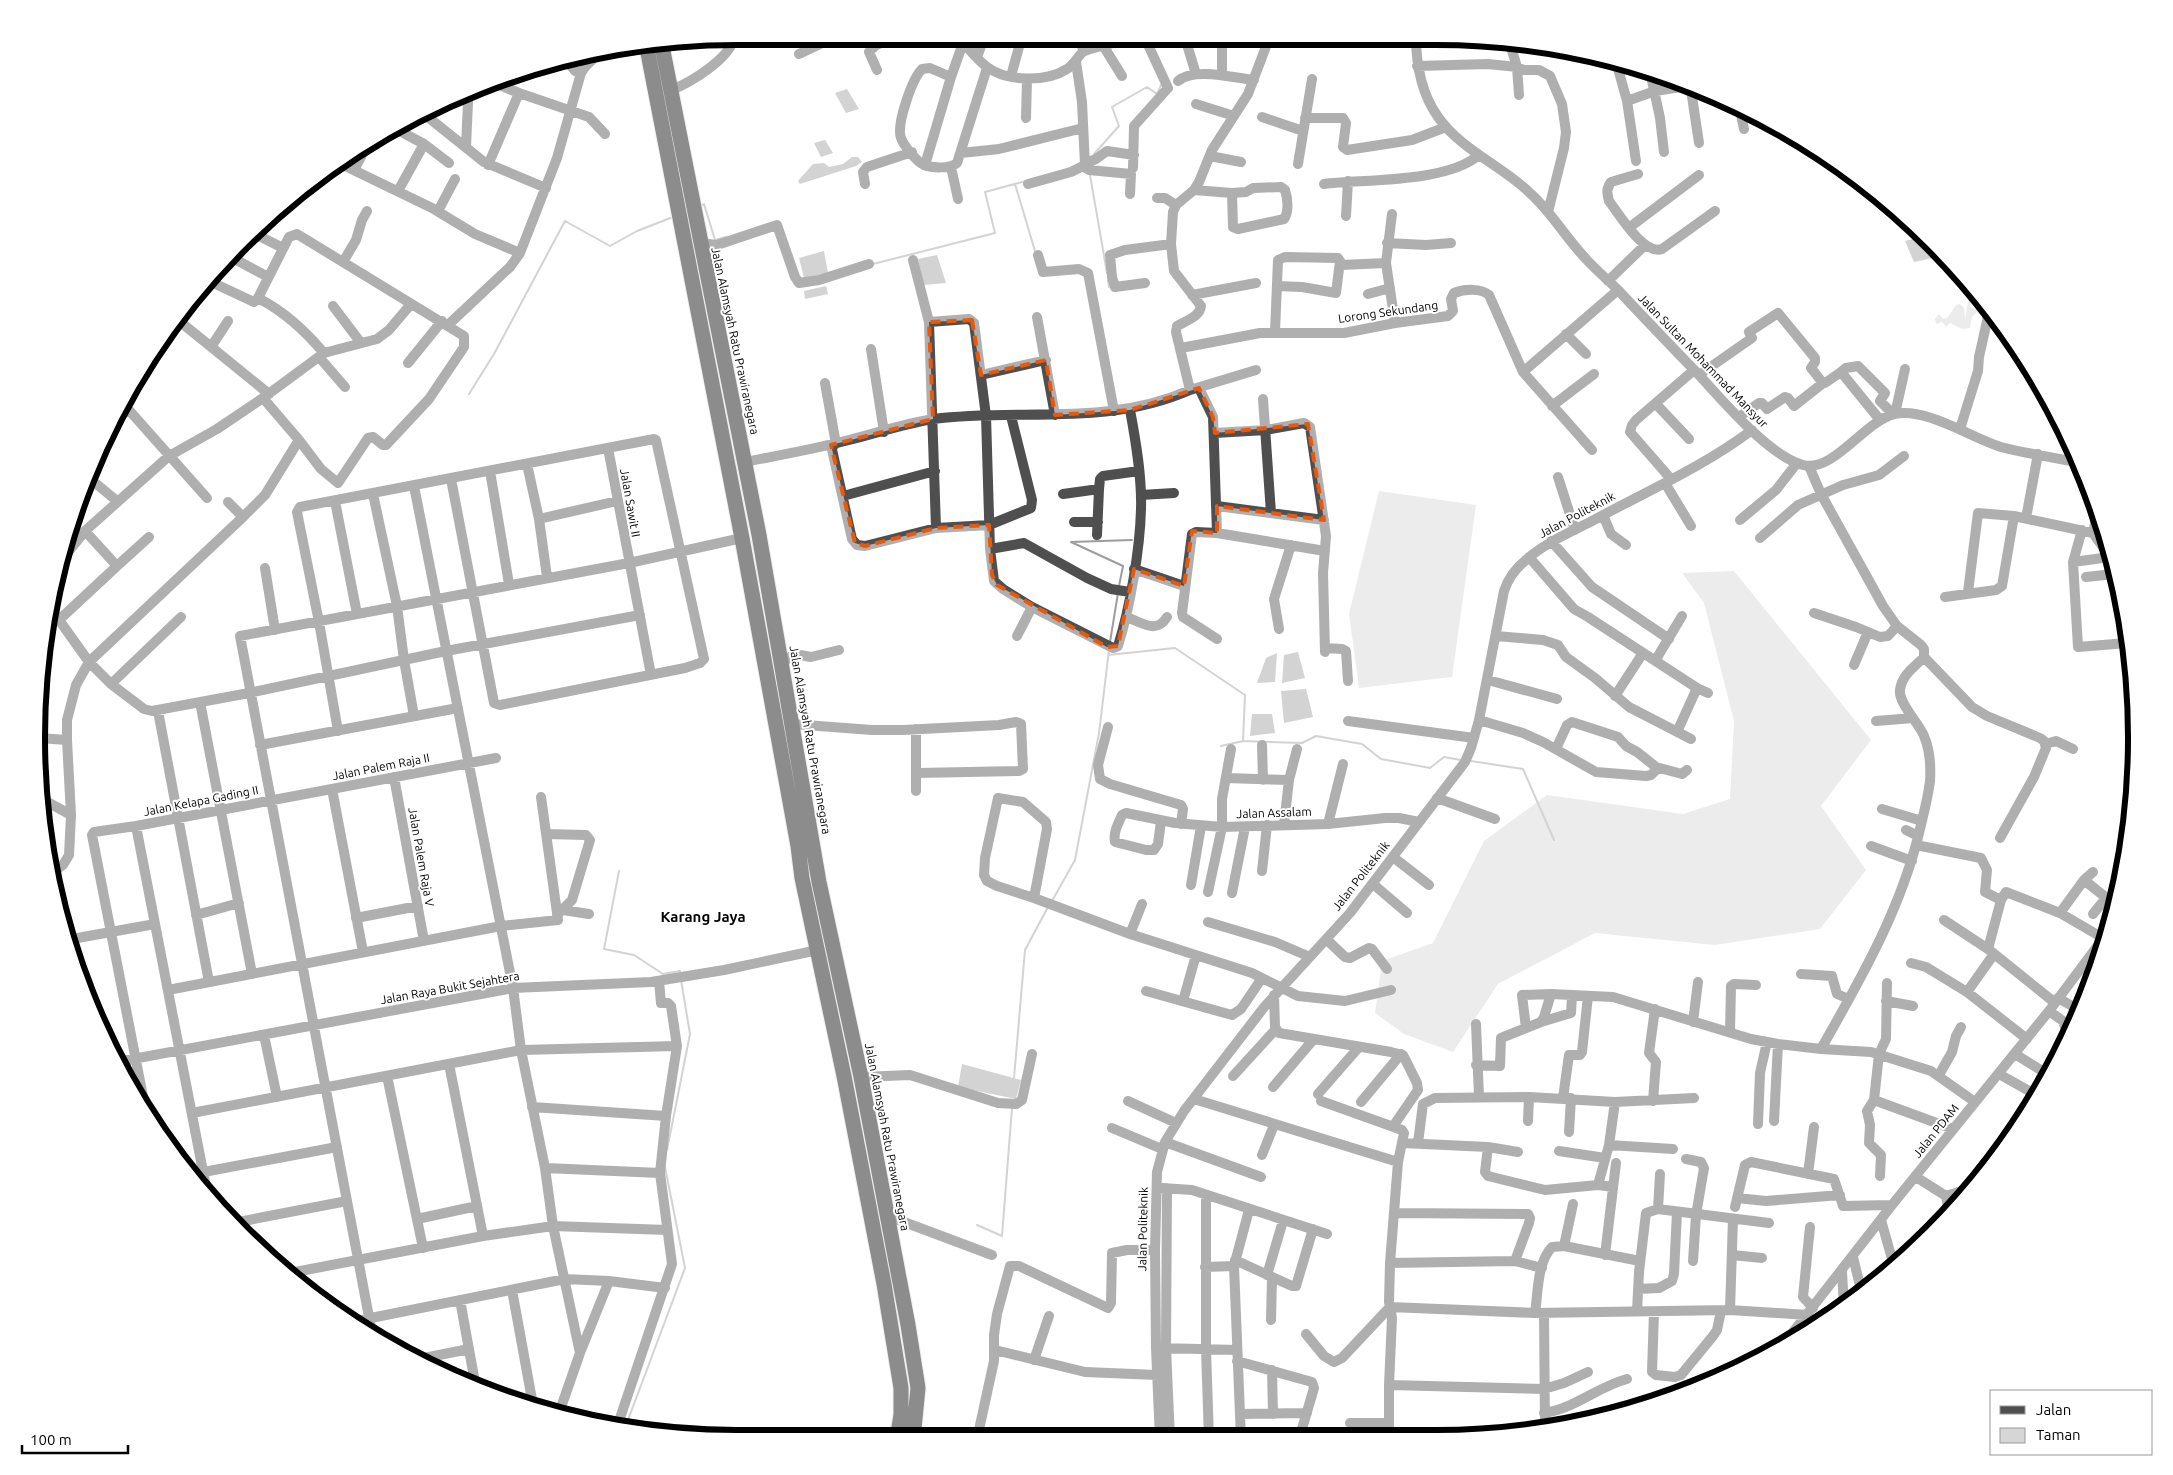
<svg xmlns="http://www.w3.org/2000/svg" width="2173" height="1475" font-family="Ubuntu,sans-serif">
	<style>
		.green { fill: #d6d6d6 }
		.water { fill: #9d9d9d }
		.lines { fill: none; stroke-linecap: round; stroke-linejoin: round }
		.stream { stroke: #9d9d9d; stroke-width: 2 }
		.highway-casing { stroke: #dbdbdb; stroke-width: 17 }
		.minor { stroke: #4f4f4f; stroke-width: 10 }
		.highway { stroke: #000; stroke-width: 15 }
		.marked { fill: none; stroke: #e8590c; stroke-width: 4; stroke-dasharray: 10 6; stroke-linejoin: round }
		.labels { text-anchor: middle; stroke-width: 4; stroke-linejoin: round; paint-order: stroke }
		.street-label { font-size: 12px; fill: #000; stroke: #fff }
		.quarter-label { font-size: 15px; font-weight: bold; fill: #000; stroke: #fff }
		.rim { fill: none; stroke: #000; stroke-width: 6 }
	</style>
	<rect width="100%" height="100%" fill="#fff"/>
	<path class="green" d="M1970 289 1977 297 1970 306 1978 311 1972 317 1970 328 1962 329 1950 323 1946 327 1942 322 1936 324 1935 319 1939 314 1943 319 1948 317 1956 305 1960 304 1964 308 1965 319Z
		M1379 491 1476 505 1452 677 1359 688 1349 614Z
		M1734 571 1871 740 1821 806 1866 870 1820 929 1715 945 1595 933 1498 984 1453 1052 1404 1034 1375 1013 1382 961 1433 943 1484 841 1547 795 1683 814 1730 799 1734 721 1704 603 1682 573Z"/>
	<path class="water" d="M847 89 859 109 846 113 835 93Z
		M825 140 833 153 821 157 814 143Z
		M852 157H858L862 162 856 166 800 184 798 181 813 164 824 163 829 167 843 164Z
		M1925 236 1943 256 1914 262 1905 241Z
		M824 251 828 273 804 278 799 258Z
		M937 255 946 283 924 285 918 259Z
		M826 286 828 294 805 299 804 291Z
		M1298 652 1305 678 1282 683 1284 655Z
		M1277 653 1275 682 1257 683 1266 658Z
		M1306 689 1313 717 1284 723 1281 691Z
		M1252 714H1272L1275 733 1250 736Z
		M962 1064 1021 1080 1016 1099 958 1087Z"/>
	<g class="lines">
		<path class="stream" d="M1094 154 1119 126 1112 107 1147 87 1157 94 1161 85
			M1090 175 1107 273
			M1015 184 1035 251
			M701 206 704 204 715 240 726 237
			M873 264 995 233 985 192 1026 181
			M1108 280 1109 287
			M469 394 494 354 565 221 610 246 637 231 673 217
			M1119 586 1123 566 1071 542 1132 540
			M1110 642 1118 593
			M1108 655 1175 648 1245 695 1243 741
			M1221 746 1243 741 1302 743 1316 736 1362 744 1381 759 1430 768 1444 757 1461 760
			M1471 761 1523 769 1554 840
			M619 871 604 949 634 955 663 974 680 971V973
			M1052 901 1075 860 1099 733 1109 650
			M1014 1078 1025 950 1048 907
			M667 1150 690 1034 681 980
			M977 1225 1002 1236 1012 1108
			M625 1428 685 1268 665 1167"/>
		<g class="highway-casing">
			<path id="highway" d="M662 46 759 535 819 882 861 1077 908 1325 918 1388 913 1439
				M647 48 742 538 798 846 802 878 844 1076 884 1284 901 1388V1415L897 1439"/>
		</g>
		<path class="minor" d="M872 36 876 45 901 36
			M958 36C966 46 976 59 987 67 1007 82 1047 82 1067 69 1074 65 1077 57 1083 52 1088 48 1132 39 1142 36
			M1081 36 1083 52
			M1352 36H1380
			M1416 36C1416 65 1421 93 1438 117 1462 151 1503 166 1531 194 1552 213 1566 238 1586 259 1596 270 1608 280 1618 290 1645 319 1672 347 1699 375 1723 401 1769 456 1803 465 1834 473 1865 420 1895 414 1925 407 1972 438 2001 447 2027 454 2054 457 2080 463
			M1185 38 1196 74
			M1510 44 1517 67 1519 95
			M876 45 869 52 877 70
			M1104 47 1122 76
			M799 54 837 36
			M579 57 571 66 575 71 581 73
			M977 57 985 36
			M1617 65 1627 101 1636 161
			M1417 66 1488 64 1517 67 1524 70H1539L1550 76 1562 104 1566 132 1564 148 1548 212
			M1222 75V36
			M1011 76 1022 36
			M1651 76 1660 118 1664 152
			M951 77 930 68 922 69C912 79 896 125 901 138 904 146 916 161 924 165 932 168 950 169 957 163L987 68
			M1178 81C1194 67 1234 78 1254 80
			M492 82 519 93 589 117 605 134
			M503 86 507 77
			M671 90C690 83 731 58 734 37
			M1691 90 1699 143
			M1627 101 1655 91 1681 87
			M1196 104 1234 116
			M1739 106 1744 129
			M424 114 484 162 546 188
			M1262 117 1303 131
			M1026 118 1027 79
			M1305 118H1343L1346 123 1343 147 1347 150 1412 140 1446 127
			M396 129 424 144 449 163
			M466 147 468 102
			M961 153 999 149 1083 128
			M1210 156 1241 162
			M339 163 432 208 475 234 520 253
			M1086 163 1096 159 1107 151 1134 155
			M1298 164 1312 79
			M488 165 519 93
			M925 165 951 77 963 43
			M951 167 958 199
			M1084 167 1089 170 1131 174 1130 194
			M1133 168 1134 126 1168 88 1144 36
			M354 170 368 144
			M1638 174 1611 182C1606 189 1607 193 1609 201 1619 214 1644 256 1662 249L1715 211
			M865 184 863 172 867 167 912 152
			M1028 184 1071 172 1085 165 1082 102 1076 62
			M1324 184C1366 179 1446 183 1479 155
			M1281 187 1285 190C1288 199 1289 212 1284 219L1238 229 1233 227 1232 193 1246 192 1253 188Z
			M1194 190 1232 193
			M398 191 424 144
			M1157 198H1165L1176 205
			M438 211 455 179
			M1392 214 1386 263 1395 323
			M1346 216 1348 181
			M1630 227 1699 175
			M257 235 283 248
			M700 243 717 245 777 225 795 277 799 283 819 280 869 264
			M1387 243 1426 245 1451 243
			M1038 255 1043 272 1079 269 1088 273 1114 411
			M231 257 268 277
			M913 260 929 322 936 528
			M343 262 356 240 362 220 367 211
			M1341 265 1386 263
			M207 280 254 302 258 298 289 237 297 234 464 336V347L429 399 386 445H383L373 437 368 438 338 483 321 469 299 440 263 398
			M1608 281 1644 246
			M1145 283 1115 287 1112 277 1110 255 1125 250 1171 244
			M1368 294 1390 288
			M1192 295 1256 283
			M258 298C285 312 304 330 324 353
			M333 306 361 343
			M1037 317 1055 415
			M178 320 269 394
			M929 322 969 319 974 323 986 416 990 549 994 581 1003 589 1032 607 1113 648 1118 646C1130 608 1140 549 1141 509 1142 477 1136 442 1130 410
			M448 325 510 267 520 253 557 158 581 73 585 67 597 55
			M1275 332 1278 260 1285 257 1338 258 1340 261 1336 293 1302 287 1277 286
			M1566 334 1586 354
			M211 347 228 321
			M1181 348 1260 333H1344L1395 323 1448 316 1453 311 1451 299 1454 293C1464 289 1481 288 1489 295L1523 372 1592 450
			M871 349 884 432
			M319 357 345 387
			M408 363 442 321
			M1256 370 1190 390 1176 332 1177 326C1185 321 1200 317 1201 306L1174 271 1171 244 1173 212 1176 205 1194 190 1199 182 1212 150 1248 94 1270 36
			M1523 372 1618 290
			M1841 372 1846 368 1858 366 1885 393 1880 401 1893 414
			M981 375 1046 360
			M1699 375 1752 338 1749 332 1778 313 1815 358V362L1811 368 1822 382 1825 383 1841 372 1880 420
			M825 383 836 444
			M1199 388 1213 417 1217 533 1325 551
			M1263 399 1271 513
			M123 401 128 409 207 498
			M1656 404 1689 439
			M1552 406 1594 374
			M1895 414 1905 369
			M1739 417 1759 403H1762L1767 409 1785 397 1788 398 1794 406 1823 383
			M112 424 128 409
			M1960 429 1978 371 1979 357 1989 312
			M1215 433 1266 430 1304 423 1310 427 1326 536 1323 573 1325 652
			M831 445 852 539 857 545 865 546 936 528 989 525 1031 508 1032 500 1011 416
			M608 448 651 675
			M745 462C780 455 815 449 849 440 877 433 906 423 934 419 1021 408 1106 427 1190 390
			M527 464 539 519 547 577
			M1809 466 1821 494 1883 606 1897 626 1921 645 1924 649V657L1972 707 1987 716 2040 738 2044 741 2046 748 2034 777 2000 838
			M490 471 509 584
			M88 477 117 501
			M1558 477 1575 530
			M1671 479 1630 432 1632 425 1636 420 1694 370
			M1665 483 1691 526
			M414 486 513 988 521 1050 545 1168 553 1226 580 1353
			M373 494 397 606 404 660 414 716
			M1063 494 1099 489 1100 479 1103 476 1139 471
			M1141 495 1174 493
			M843 496 935 471
			M335 501 357 614
			M1217 506 1324 520
			M1603 515 1611 534 1626 545
			M243 517 265 495 299 440
			M2026 518 2038 454
			M539 519 617 501
			M1740 520 1776 490 1797 463
			M1074 522H1098
			M2082 530 2073 562 2078 647 2127 643
			M1097 535 1099 489
			M1760 538 1798 505 1843 485 1879 475 1904 456
			M1551 541 1592 587 1669 639
			M990 549 1024 543 1087 578 1111 589 1130 592
			M68 552 85 531 169 456 217 429 263 398 324 353 377 339 389 330 411 304
			M1529 557 1574 609 1588 617 1697 688 1708 693
			M2073 562 2110 557 2093 533 2097 514
			M117 566 149 537
			M265 568 275 630
			M1134 569 1184 586
			M2086 577 2114 574 2110 558
			M1968 592 1978 513 2014 516
			M1945 597 1996 590 2002 586 2014 516 2093 533
			M52 610 89 662 111 684 144 709 152 711 249 693 446 651 640 615
			M1814 613 1856 627 1880 637 1888 636 1897 626
			M1126 617C1142 622 1156 635 1167 617
			M59 620 117 566 85 531
			M1279 629 1274 599 1291 545
			M1017 636 1032 607
			M1496 636 1543 640 1558 645 1566 657 1595 678 1629 707 1691 739
			M1217 639 1183 617 1182 613 1192 534 1196 532 1217 533
			M1325 648 1342 649 1346 651 1348 681
			M1655 661 1682 616
			M781 663 795 654 811 657 839 650
			M1854 665 1868 632
			M1488 680 1557 699
			M111 684 181 617
			M1615 696 1643 653
			M200 702 252 974
			M158 711 209 982
			M1479 720 1523 733 1543 742 1596 772 1646 776 1651 775 1658 768
			M1348 721 1474 738
			M1876 721 1913 718
			M792 724 872 730H903L999 725 1016 722 1021 724 1023 769 1019 771 917 773
			M1108 727 1098 765 1100 779 1110 784 1181 805 1183 809 1181 824
			M916 729V791
			M338 731 319 622 297 512 300 507 654 439 656 440 704 659 700 663 685 668 500 705 494 703 451 479
			M1677 732 1697 688
			M39 738 67 740
			M2046 744 2056 741 2073 749
			M260 745 458 708
			M1262 745 1263 780
			M1556 749 1567 725 1572 722 1618 737 1626 746 1637 752 1656 767 1682 774 1687 770
			M394 777 424 941
			M1226 778 1289 780
			M332 789 363 952
			M40 798 71 815
			M1437 798 1495 819
			M1882 809 1922 821
			M1161 821 1158 844 1154 850H1146L1115 842C1113 833 1118 824 1122 815L1126 813 1175 823 1222 827 1328 824 1385 818H1399L1419 822
			M1284 824 1289 780 1297 749
			M1328 824 1343 764
			M136 826 207 1192
			M1906 830 1918 836
			M546 834 586 835 590 840 572 900 557 915
			M1916 845 1981 858 1987 870 1985 892 2001 900
			M1871 846 1912 861
			M1393 857 1429 885
			M1262 871 1267 825
			M50 874 63 865 69 855 71 815 67 740V720L76 685 89 662 243 517 228 502
			M2084 880 2114 904
			M1373 884 1407 913
			M1191 885 1201 826
			M1208 892 1222 827V799L1231 749
			M1232 893 1245 827
			M1034 898 1047 829 1046 822 1023 802 998 798 985 858 984 875 987 881 997 886 1034 898 1130 934 1252 973 1298 996 1345 1001 1391 990
			M563 910 589 914
			M2060 913 2084 880 2093 872
			M2093 914 2106 898
			M196 915 239 903
			M356 918 418 906
			M1944 920 1988 949 2054 1002
			M1208 922 1275 942 1310 957
			M1130 934 1142 904
			M72 939 155 924
			M1327 940 1345 957 1350 958 1369 948 1372 949 1387 969
			M1988 949 2001 900 2006 892 2060 913 2103 938
			M1911 963 1926 967 1967 992 2027 1039
			M1801 974 1832 976 1837 994 1849 999
			M168 990 501 926 558 920 541 797
			M1146 991 1232 1015 1241 1009 1262 978
			M1967 992 1994 954
			M1274 995 1275 1027 1279 1033 1391 1052 1403 1055 1417 1083 1418 1090 1396 1122
			M2058 998 2081 1011
			M1183 1001 1196 955
			M1886 1001 1913 1006
			M2049 1011 2063 1021 2068 1035
			M1541 1022 1571 1013 1572 996
			M1693 1022 1698 982
			M1476 1024 1479 1097
			M1526 1028 1522 995 1551 994
			M1730 1032 1731 986 1734 984 1756 985
			M264 1035 277 1097
			M1821 1049C1861 978 1901 910 1920 829 1924 813 1928 797 1930 781 1931 765 1930 750 1924 736 1919 723 1898 703 1900 690 1902 674 1915 667 1924 657
			M2015 1054 2047 1074
			M117 1062 513 988 651 982 724 970 818 950
			M449 1064 483 1236
			M1476 1065 1500 1066 1501 1038 1541 1022 1544 1017 1551 994 1613 997 1751 1039 1778 1044 1821 1049 1871 1052 1931 1071 1975 1102
			M1999 1074 2036 1095
			M1939 1075 1952 1052 1956 1036 1961 1027
			M387 1076 423 1248
			M1233 1076 1275 1030
			M861 1077 910 1075 998 1103 1016 1104 1022 1100 1032 1054
			M1273 1087 1313 1040
			M1318 1094 1359 1047
			M1563 1098 1569 1055H1580L1582 1052 1588 996
			M1194 1099 1398 1162
			M1874 1100 1953 1129
			M1128 1101 1176 1123
			M1321 1101 1402 1130 1404 1133 1398 1162 1390 1263 1389 1302 1392 1318 1389 1385 1544 1389 1564 1383 1588 1372
			M1653 1101 1656 1062 1649 1053 1655 1009
			M1361 1102 1401 1054
			M532 1107 666 1116
			M146 1112 92 835 94 832 136 826 496 758
			M192 1113 521 1050 677 1046
			M1528 1121 1529 1097
			M1774 1121 1778 1044
			M1758 1124 1760 1073 1767 1042
			M1112 1128 1162 1149
			M1569 1132 1571 1098
			M1165 1142 1261 1177
			M1402 1143 1488 1147 1518 1152
			M1418 1143 1423 1104 1435 1098 1529 1097 1615 1102 1694 1098
			M1609 1145 1673 1149
			M1488 1147 1485 1172 1488 1176 1545 1190 1598 1185 1613 1187
			M1559 1151 1605 1158
			M1262 1155 1274 1125
			M1686 1159 1701 1162 1704 1168 1696 1215 1693 1261
			M545 1168 660 1173
			M193 1174 337 1147
			M1808 1174 1814 1127
			M1880 1176 1881 1155 1869 1143 1870 1125 1867 1111 1874 1100 1879 1054 1886 1039 1887 983
			M1916 1177 1946 1196 1968 1189
			M1598 1185 1609 1145 1615 1102
			M1162 1188 1192 1190 1327 1234
			M1167 1188 1166 1348 1170 1439
			M1206 1196V1350L1209 1439
			M1946 1196 1949 1212
			M1737 1198 1766 1201 1840 1195
			M1735 1207 1745 1165 1751 1162 1834 1179 1843 1206 1892 1205
			M1658 1209 1660 1174
			M1394 1213 1528 1214 1530 1218 1529 1223 1515 1261
			M888 1216 992 1255
			M417 1219 477 1206
			M1881 1220 1894 1266
			M233 1223 347 1201
			M1810 1227 1803 1297 1813 1308
			M1911 1245 1920 1243
			M1564 1246 1573 1204
			M1605 1255 1616 1163
			M1732 1255 1762 1258
			M1853 1257 1862 1294
			M1235 1260 1292 1286H1296L1313 1229
			M1390 1263 1515 1261 1542 1268
			M1205 1267 1234 1266
			M1842 1272 1844 1306
			M290 1273 483 1236 553 1226 667 1230
			M1267 1275 1283 1221
			M1638 1289 1659 1288 1672 1281 1674 1274 1677 1212
			M512 1290 533 1405
			M460 1300 476 1388
			M1730 1310 1733 1219
			M1637 1311 1639 1272 1646 1213 1658 1209 1769 1223
			M1654 1312 1652 1372 1656 1375 1675 1377 1681 1375 1713 1336 1717 1330 1721 1311
			M1535 1313C1538 1294 1537 1262 1552 1247L1564 1246 1640 1261
			M1544 1314 1545 1428
			M1271 1320 1272 1277
			M351 1322 565 1279 609 1281 665 1288
			M372 1333 240 636 629 563 742 538
			M1306 1334 1324 1356 1334 1362 1342 1358 1390 1307 1535 1313 1730 1310 1808 1315
			M1786 1341 1892 1205 2049 1011 2105 936
			M1160 1348 1237 1350
			M995 1350 1085 1372 1157 1375
			M419 1359 469 1349
			M1034 1360 1049 1316
			M1237 1361 1312 1382 1314 1388 1299 1439
			M1272 1370 1273 1414
			M559 1413 580 1353 609 1281
			M1544 1413C1576 1408 1597 1387 1627 1379
			M1240 1414 1307 1413
			M1350 1423H1389
			M617 1427 672 1264 660 1173 666 1116 677 1046 671 1006 668 1003H661L659 981
			M977 1439 994 1361V1335L997 1314 1010 1266H1019L1108 1308 1111 1303 1112 1253 1127 1250H1155
			M1160 1439 1156 1348 1155 1250 1157 1172 1165 1142 1184 1111 1265 1006 1350 913 1465 762 1471 748 1479 720 1504 591C1508 579 1516 568 1526 560 1545 543 1569 533 1592 521 1645 492 1703 467 1752 430
			M1241 1439 1234 1266 1249 1210
			M1389 1439V1385"/>
		<use href="#highway" class="highway"/>
	</g>
	<path d="M0 0H2173V1475H0ZM972 320 981 375 1046 360 1055 415 1130 410 1199 388 1213 417 1215 433 1308 424 1324 520 1217 506V533L1192 531 1184 586 1134 569 1118 646 1107 647 997 585 992 575 989 525 936 528 865 546 855 543 831 445 933 419 929 322Z" fill="#fff" fill-opacity=".55" fill-rule="evenodd"/>
	<path class="marked" d="M972 320 981 375 1046 360 1055 415 1130 410 1199 388 1213 417 1215 433 1308 424 1324 520 1217 506V533L1192 531 1184 586 1134 569 1118 646 1107 647 997 585 992 575 989 525 936 528 865 546 855 543 831 445 933 419 929 322Z"/>
	<g class="labels">
		<g class="street-label">
			<text transform="translate(1388 312) rotate(-8)" y="4">Lorong Sekundang</text>
			<text transform="translate(735 341) rotate(78)" y="4">Jalan Alamsyah Ratu Prawiranegara</text>
			<text transform="translate(1703 361) rotate(46)" y="4">Jalan Sultan Mohammad Mansyur</text>
			<text transform="translate(630 503) rotate(80)" y="4">Jalan Sawit II</text>
			<text transform="translate(1577 515) rotate(-28)" y="4">Jalan Politeknik</text>
			<text transform="translate(810 740) rotate(80)" y="4">Jalan Alamsyah Ratu Prawiranegara</text>
			<text transform="translate(381 767) rotate(-11)" y="4">Jalan Palem Raja II</text>
			<text transform="translate(201 801) rotate(-11)" y="4">Jalan Kelapa Gading II</text>
			<text transform="translate(1274 813) rotate(-2)" y="4">Jalan Assalam</text>
			<text transform="translate(421 857) rotate(80)" y="4">Jalan Palem Raja V</text>
			<text transform="translate(1361 876) rotate(-52)" y="4">Jalan Politeknik</text>
			<text transform="translate(450 988) rotate(-10)" y="4">Jalan Raya Bukit Sejahtera</text>
			<text transform="translate(1936 1131) rotate(-51)" y="4">Jalan PDAM</text>
			<text transform="translate(887 1137) rotate(79)" y="4">Jalan Alamsyah Ratu Prawiranegara</text>
			<text transform="translate(1143 1229) rotate(-89)" y="4">Jalan Politeknik</text>
		</g>
		<g class="quarter-label">
			<text x="703" y="922">Karang Jaya</text>
		</g>
	</g>
	<path d="M0 0H2173V1475H0ZM737 45H1436A692 692 0 0 1 2128 737V738A692 692 0 0 1 1436 1430H737A692 692 0 0 1 45 738V737A692 692 0 0 1 737 45Z" fill="#fff" fill-rule="evenodd"/>
	<path class="rim" d="M737 45H1436A692 692 0 0 1 2128 737V738A692 692 0 0 1 1436 1430H737A692 692 0 0 1 45 738V737A692 692 0 0 1 737 45Z"/>
	<rect x="1990" y="1390" width="162" height="65" fill="#ffffff" stroke="#999999"/>
	<rect x="2000" y="1406" width="25" height="8" fill="#4f4f4f" stroke="#999999"/>
	<text x="2036" y="1415" font-size="15" fill="#000000">Jalan</text>
	<rect x="2000" y="1428" width="25" height="15" fill="#d6d6d6" stroke="#999999"/>
	<text x="2036" y="1440" font-size="15" fill="#000000">Taman</text>
	<path d="M22 1445v8h106v-8" fill="none" stroke="#000000" stroke-width="2.5"/>
	<text x="30" y="1445" font-size="15" fill="#000000" stroke="#ffffff" stroke-width="4" paint-order="stroke">100 m</text>
</svg>
